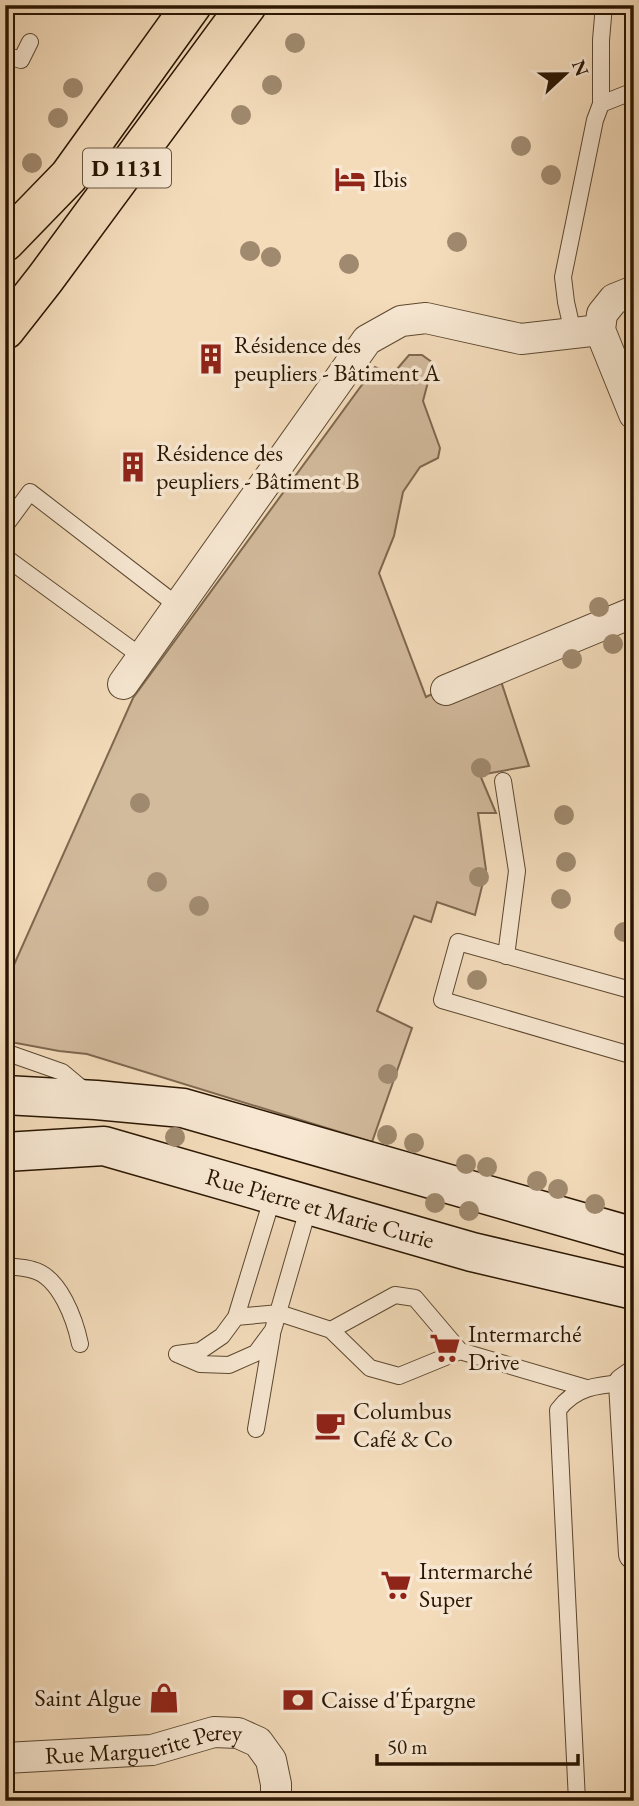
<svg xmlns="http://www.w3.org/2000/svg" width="639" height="1806" font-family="'EB Garamond',serif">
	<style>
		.green { fill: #d2ba9c; stroke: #7e684f; stroke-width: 2 }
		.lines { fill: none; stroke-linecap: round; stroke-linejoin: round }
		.service-casing { stroke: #5c4830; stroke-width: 18 }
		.minor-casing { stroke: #5c4830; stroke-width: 32 }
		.secondary-casing { stroke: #2a1602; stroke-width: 41 }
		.primary-casing { stroke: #2a1602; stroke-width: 41 }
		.service { stroke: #f8e8d3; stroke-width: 16 }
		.minor { stroke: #f8e8d3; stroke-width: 30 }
		.secondary { stroke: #f8e8d3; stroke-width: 38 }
		.primary { stroke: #f4dcbb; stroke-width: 38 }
		.tree { fill: #a08a6f }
		.labels { text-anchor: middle; stroke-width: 7; stroke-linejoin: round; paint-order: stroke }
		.shield { fill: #f8e8d3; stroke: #685541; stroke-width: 2 }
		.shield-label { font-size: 23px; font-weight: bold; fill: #2a1602 }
		.poi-label { font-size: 24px; fill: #2a1602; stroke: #f8e8d3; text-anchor: start }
		.street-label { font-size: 24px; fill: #2a1602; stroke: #f8e8d3 }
	</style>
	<rect width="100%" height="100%" fill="#f4dcbb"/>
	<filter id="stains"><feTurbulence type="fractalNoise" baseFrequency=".00286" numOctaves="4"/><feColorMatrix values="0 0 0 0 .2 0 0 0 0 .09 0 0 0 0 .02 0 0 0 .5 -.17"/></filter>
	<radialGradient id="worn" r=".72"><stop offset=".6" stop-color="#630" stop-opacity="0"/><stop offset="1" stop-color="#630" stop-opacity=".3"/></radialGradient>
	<path class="green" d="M409 355H422L433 363 423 401 440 448 438 458 420 467 403 492 394 536 379 573 426 697 495 663 529 766 480 775 496 813H478L486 870 475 915 437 902 431 922 414 916 377 1011 412 1028 372 1142 87 1054 59 1051 5 1041V976H9L133 698 375 367 392 375Z"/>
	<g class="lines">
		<g class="service-casing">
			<path id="service" d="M5 55 21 60 30 42
				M601 104 634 91
				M573 333 566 302 563 277 595 120 601 104V40L604 5
				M5 526 30 492 178 606
				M5 557 142 657
				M503 781 517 871 506 956
				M634 991 458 942 442 1000 634 1056
				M5 1052 62 1072 86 1092
				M5 1266C14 1267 25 1267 33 1270 60 1277 75 1320 80 1344
				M236 1317 279 1313 331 1330 395 1295 415 1298 460 1351 586 1388
				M331 1330 370 1368 399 1376 460 1351
				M177 1354 200 1364 229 1365 256 1353 273 1330 309 1206
				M177 1354 200 1351 222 1336 236 1317 273 1196
				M256 1429 272 1335
				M577 1801 558 1410C575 1387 597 1385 624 1383"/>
		</g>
		<g class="minor-casing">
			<g id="minor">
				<path d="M634 291 614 299 602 314 600 330 634 414"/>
				<path d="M123 684 367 340 401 321 426 318 521 339 600 330"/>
				<path d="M446 690 634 612"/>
				<path d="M634 1376 624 1383 634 1554"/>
				<path id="s1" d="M5 1758 152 1750 214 1732 238 1733 258 1742 271 1760 276 1784V1801"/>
			</g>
		</g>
		<g class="secondary-casing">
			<g id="secondary">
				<path d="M5 1095 96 1100 183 1108 634 1237"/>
				<path id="s2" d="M5 1152 104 1146 472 1252 634 1290"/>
			</g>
		</g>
		<g class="primary-casing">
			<path id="primary" d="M5 242 69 176 192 5
				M5 330 45 279 247 5"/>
		</g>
		<use href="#service" class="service"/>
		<use href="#minor" class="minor"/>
		<use href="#secondary" class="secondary"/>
		<use href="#primary" class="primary"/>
	</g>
	<g class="tree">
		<circle cx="295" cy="43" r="10"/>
		<circle cx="272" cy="85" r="10"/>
		<circle cx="73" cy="88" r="10"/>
		<circle cx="241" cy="115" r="10"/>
		<circle cx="58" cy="118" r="10"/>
		<circle cx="521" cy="146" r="10"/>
		<circle cx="32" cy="163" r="10"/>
		<circle cx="551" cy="175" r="10"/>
		<circle cx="457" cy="242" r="10"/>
		<circle cx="250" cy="251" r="10"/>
		<circle cx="271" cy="257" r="10"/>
		<circle cx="349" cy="264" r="10"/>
		<circle cx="599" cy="607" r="10"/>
		<circle cx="613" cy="644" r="10"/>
		<circle cx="572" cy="659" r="10"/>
		<circle cx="481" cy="768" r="10"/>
		<circle cx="140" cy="803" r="10"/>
		<circle cx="564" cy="815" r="10"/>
		<circle cx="566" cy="862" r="10"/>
		<circle cx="479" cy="877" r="10"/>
		<circle cx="157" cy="882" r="10"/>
		<circle cx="561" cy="899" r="10"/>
		<circle cx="199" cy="906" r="10"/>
		<circle cx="624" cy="932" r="10"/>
		<circle cx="477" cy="980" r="10"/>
		<circle cx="388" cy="1074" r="10"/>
		<circle cx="387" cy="1135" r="10"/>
		<circle cx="175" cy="1137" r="10"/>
		<circle cx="414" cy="1143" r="10"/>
		<circle cx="466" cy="1164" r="10"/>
		<circle cx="487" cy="1167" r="10"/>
		<circle cx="537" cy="1181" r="10"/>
		<circle cx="558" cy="1189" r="10"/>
		<circle cx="435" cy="1203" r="10"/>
		<circle cx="595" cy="1204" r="10"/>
		<circle cx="469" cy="1211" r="10"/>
	</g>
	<defs>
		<g id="hotel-bare" transform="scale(2.415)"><path d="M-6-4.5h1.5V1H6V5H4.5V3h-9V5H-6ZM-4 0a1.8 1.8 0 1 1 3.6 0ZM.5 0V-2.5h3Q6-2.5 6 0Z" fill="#8f2418" stroke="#f8e8d3" stroke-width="2.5" paint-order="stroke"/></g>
		<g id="building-bare" transform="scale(2.415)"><path d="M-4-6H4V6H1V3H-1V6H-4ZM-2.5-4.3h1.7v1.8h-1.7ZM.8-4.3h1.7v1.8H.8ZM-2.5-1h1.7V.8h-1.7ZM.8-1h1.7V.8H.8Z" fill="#8f2418" stroke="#f8e8d3" stroke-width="2.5" paint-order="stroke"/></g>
		<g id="supermarket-bare" transform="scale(2.415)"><path d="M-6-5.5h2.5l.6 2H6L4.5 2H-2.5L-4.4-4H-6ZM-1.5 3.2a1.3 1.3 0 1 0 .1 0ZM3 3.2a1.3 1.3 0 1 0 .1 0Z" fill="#8f2418" stroke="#f8e8d3" stroke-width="2.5" paint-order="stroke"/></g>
		<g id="cafe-bare" transform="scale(2.415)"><path d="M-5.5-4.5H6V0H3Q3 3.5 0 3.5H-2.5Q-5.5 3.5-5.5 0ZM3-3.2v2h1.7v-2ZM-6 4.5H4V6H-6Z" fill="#8f2418" stroke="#f8e8d3" stroke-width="2.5" paint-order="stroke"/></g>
		<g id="shop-bare" transform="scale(2.415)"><path d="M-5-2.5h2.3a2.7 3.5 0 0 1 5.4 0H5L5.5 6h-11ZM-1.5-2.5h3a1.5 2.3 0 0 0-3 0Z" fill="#8f2418" stroke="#f8e8d3" stroke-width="2.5" paint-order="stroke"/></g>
		<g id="bank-bare" transform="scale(2.415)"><path d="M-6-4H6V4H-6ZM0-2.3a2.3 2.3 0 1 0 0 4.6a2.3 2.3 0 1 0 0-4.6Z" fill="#8f2418" stroke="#f8e8d3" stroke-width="2.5" paint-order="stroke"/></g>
	</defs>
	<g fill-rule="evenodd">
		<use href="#hotel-bare" x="350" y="179"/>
		<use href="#building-bare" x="211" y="359"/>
		<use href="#building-bare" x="133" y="467"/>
		<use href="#supermarket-bare" x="445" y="1348"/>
		<use href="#cafe-bare" x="330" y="1425"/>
		<use href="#supermarket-bare" x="396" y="1585"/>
		<use href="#shop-bare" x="164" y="1698"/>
		<use href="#bank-bare" x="298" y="1700"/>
	</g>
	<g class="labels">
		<rect class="shield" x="83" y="148.5" width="88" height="39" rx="5"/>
		<g class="shield-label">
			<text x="127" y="176">D 1131</text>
		</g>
		<g class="poi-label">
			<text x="373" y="187">Ibis</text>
			<text x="234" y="353">Résidence des<tspan x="234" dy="28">peupliers - Bâtiment A</tspan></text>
			<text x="156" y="461">Résidence des<tspan x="156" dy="28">peupliers - Bâtiment B</tspan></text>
			<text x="468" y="1342">Intermarché<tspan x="468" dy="28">Drive</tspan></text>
			<text x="353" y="1419">Columbus<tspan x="353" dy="28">Café &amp; Co</tspan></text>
			<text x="419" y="1579">Intermarché<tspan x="419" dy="28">Super</tspan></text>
			<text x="141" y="1706" text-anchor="end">Saint Algue</text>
			<text x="321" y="1708">Caisse d'Épargne</text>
		</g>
		<g class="street-label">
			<text dy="8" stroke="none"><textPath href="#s2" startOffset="324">Rue Pierre et Marie Curie</textPath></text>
			<text dy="8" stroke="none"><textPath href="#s1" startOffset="140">Rue Marguerite Perey</textPath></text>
		</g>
	</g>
	<rect width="639" height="1806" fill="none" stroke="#f4dcbb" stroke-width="28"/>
	<rect x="7" y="7" width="625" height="1792" fill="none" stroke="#2a1602" stroke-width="3.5"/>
	<rect x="14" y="14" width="611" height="1778" fill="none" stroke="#2a1602" stroke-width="2"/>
	<g transform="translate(565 74) rotate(68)" stroke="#f8e8d3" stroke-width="5" paint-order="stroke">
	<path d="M0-5L12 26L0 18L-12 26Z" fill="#2a1602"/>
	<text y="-10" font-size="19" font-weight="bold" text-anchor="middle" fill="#2a1602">N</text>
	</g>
	<path d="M377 1754v10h201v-10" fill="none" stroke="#2a1602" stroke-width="3.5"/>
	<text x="387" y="1754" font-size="21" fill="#2a1602" stroke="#f8e8d3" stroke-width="5" paint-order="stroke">50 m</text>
	<rect width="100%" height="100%" filter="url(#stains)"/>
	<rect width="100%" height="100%" fill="url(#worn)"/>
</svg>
